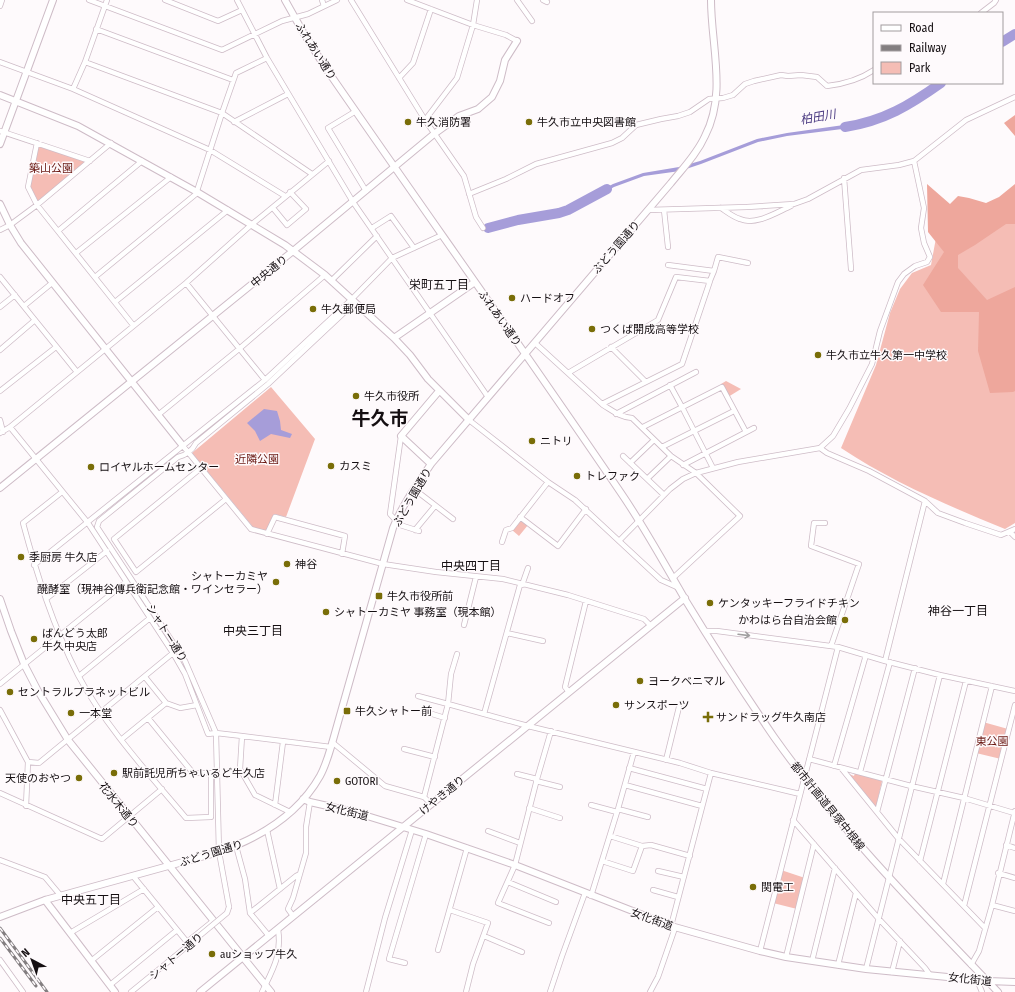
<svg xmlns="http://www.w3.org/2000/svg" width="1015" height="992" font-family="'Fira Sans Condensed','Noto Sans JP',sans-serif">
	<style>
		.green { fill: #f5bdb5 }
		.forest { fill: #eea79c }
		.water { fill: #a69dd9 }
		.lines { fill: none; stroke-linecap: round; stroke-linejoin: round }
		.river { stroke: #a69dd9; stroke-width: 10 }
		.street-casing { stroke: #cebcc7; stroke-width: 6 }
		.secondary-casing { stroke: #cebcc7; stroke-width: 8 }
		.street { stroke: #fff; stroke-width: 4.5 }
		.secondary { stroke: #fff; stroke-width: 6 }
		.rail-casing { stroke: #837e80; stroke-width: 3 }
		.rail { stroke: #fefafc; stroke-width: 1.5; stroke-dasharray: 4.5; stroke-linecap: butt }
		.street-bridge-casing { stroke: #cebcc7; stroke-width: 6; stroke-linecap: butt }
		.street-bridge { stroke: #fff; stroke-width: 4.5 }
		.oneway { stroke: #a19fa0 }
		.poi-dot { fill: #796d08; stroke: #fefafc; stroke-width: 1.5 }
		.labels { text-anchor: middle; stroke-width: 3; stroke-linejoin: round; paint-order: stroke }
		.street-label { font-size: 11px; fill: #150f12; stroke: #fefafc }
		.poi-label { font-size: 11px; fill: #150f12; stroke: #fefafc; text-anchor: start }
		.park-label { font-size: 11px; fill: #6a1812; stroke: #fefafc }
		.water-label { font-size: 12px; font-style: italic; fill: #4a3981; stroke: #fefafc }
		.neighbourhood-label { font-size: 12px; fill: #150f12; stroke: #fefafc }
		.town-label { font-size: 19px; font-weight: bold; fill: #150f12; stroke: #fefafc }
	</style>
	<rect width="100%" height="100%" fill="#fefafc"/>
	<path class="green" d="M37 143 90 161 37 205 28 187Z
		M1015 211V523L1005 529C949 506 892 482 841 448L876 365 890 313 900 289 912 273 931 265 938 227Z
		M726 381 741 389 728 397 721 384Z
		M271 387 315 439 286 517 274 514 266 531 253 527 192 453Z
		M521 520 528 525 519 536 512 530Z
		M983 722 1008 729 1001 759 976 753Z
		M855 773 882 781 876 807 849 774 854 776Z
		M781 870 805 878 797 909 773 903Z"/>
	<path class="forest" d="M1015 115V136L1004 123Z
		M927 184 950 204 958 196 969 198 986 203 999 197 1015 184V224H1006L975 245 958 255V268L987 300 1015 287V391L1013 392 990 393 978 351 979 312H941L923 285 944 252 928 232Z"/>
	<path class="water" d="M858 123V127L787 136 758 142 701 164 680 171 644 176 614 187 596 197 594 194 613 184 643 173 679 167 700 161 757 139 787 133Z
		M264 409 277 411 280 421 281 430 292 434 290 438 271 434 260 441 255 431 247 423Z"/>
	<g class="lines">
		<path class="river" d="M1002 42 1015 34
			M845 127C884 121 910 105 941 83
			M488 228 518 220 559 213 568 210 607 189"/>
		<g class="street-casing">
			<path id="street" d="M89 0 222 50 282 21 308 14 337 0
				M165 0 218 21 242 10
				M237 0 267 58 353 202 488 397
				M322 0 324 6
				M351 0 425 120 464 176 476 217 483 228
				M407 0 473 25 506 35 517 41
				M517 0 532 21
				M543 0 547 2
				M0 6 2 0
				M981 13 994 3 996 0
				M96 29 233 80
				M0 62 73 89 210 150 285 196
				M85 62 222 113 312 174
				M399 78 413 63 431 9
				M73 89 85 62 107 0
				M356 111 328 128 366 191
				M425 120 457 78 473 25 477 0
				M234 122 288 94
				M0 131 90 161
				M37 143 28 187 37 205 133 325
				M844 178 851 269
				M469 194 506 179 536 164 612 143 622 138 636 125 661 119 678 116 690 112 709 99 723 98 733 95 745 84 754 81 781 75 788 76 801 75 817 77 827 86C845 84 859 80 874 70
				M273 208 287 225 306 209 290 192
				M721 208C727 212 733 217 740 219 756 226 777 212 791 206
				M648 210 747 207 794 204 808 199 861 170 899 165 914 161 966 120 1015 97
				M664 210 668 247
				M372 228 391 216 414 248
				M0 230 10 225 37 205 111 143
				M58 231 142 161
				M76 253 171 177
				M668 265 714 271 709 283
				M714 271 718 257 748 263
				M0 277 77 372
				M95 277 196 194 222 113 236 73 267 58
				M331 281 377 236
				M186 283 265 380
				M115 302 228 210
				M24 306 52 283
				M0 307 15 295
				M535 343 603 405C613 411 620 417 632 418L671 456 696 473 740 516 673 578
				M611 347 646 382
				M0 350 35 320
				M568 373 658 320 676 277 710 281 682 364 602 404
				M670 385 682 407 713 468
				M0 391 56 347
				M616 414 696 372
				M158 415 239 349 325 275
				M0 420 3 432
				M469 420 548 482 575 500 661 580 679 588
				M10 427 88 523 173 653 185 674 208 734 216 733 242 736 240 769 255 795 290 812
				M643 427 722 387 746 432
				M0 433 10 427 186 283 251 225 329 161
				M401 436 390 514 400 525 419 531
				M183 446 251 529 383 564 436 572 503 579 568 595 644 619 651 626
				M662 447 734 411
				M820 448 833 436 849 409 872 364 880 331 898 282 904 274 915 266 927 262 930 257 924 243 921 228 924 208 914 161
				M623 456 664 495
				M630 463 654 440
				M683 465 754 428
				M201 468 114 539 136 572 226 499
				M647 479 671 456
				M414 489 453 519
				M62 492 23 523C37 575 53 626 78 675 105 726 149 774 186 818L211 817V773H193L148 718
				M520 517 558 546 586 509
				M825 523H814L811 546 859 564 831 646
				M415 530 435 506
				M1010 532 1015 537
				M267 534 275 517 345 536 342 554
				M619 541 670 489 683 479 696 473 738 462 820 448 827 453 869 471 925 501 938 513 965 523 1001 535 1015 529
				M502 542 506 530 512 528 548 482
				M34 565 265 380 351 300 392 258 442 235
				M522 585 528 568
				M46 599 107 551
				M464 625 476 577
				M705 631H717L838 647 885 661 940 675 1015 691
				M507 633 543 641
				M885 661 925 501
				M79 676 150 618
				M145 677 166 703 180 708 197 705
				M0 684 126 582
				M569 692 565 687 586 601
				M418 696 448 704 451 674 457 654
				M0 710 28 762 39 763 173 653
				M429 713 445 718
				M484 714 520 585
				M242 736 331 747
				M122 739 166 703
				M332 742 385 786 424 797 431 804
				M404 749 435 757
				M809 759 911 786 964 798 1014 813
				M666 760 679 707
				M834 766 866 655
				M629 768 707 789
				M842 769 898 838 985 928
				M860 772 890 662
				M517 774 537 779
				M536 781 560 787
				M625 785 702 806
				M0 793 102 839 162 789
				M424 797 448 704 528 726 680 763 711 773 800 794
				M275 805 283 742
				M591 805 617 812
				M26 806 28 762
				M529 808 560 818
				M618 809 648 817
				M877 812 915 668
				M793 820 878 918 925 968 930 975
				M267 830 280 889
				M488 831 520 843
				M1006 845 1015 848
				M236 846 245 879 250 913 269 936
				M642 846 651 845 690 856
				M0 860 45 877 61 896
				M602 861 633 871 642 846 610 836
				M920 861 966 681
				M658 871 684 877
				M998 873 1015 878
				M133 876 187 942 213 921
				M508 882 556 902
				M943 884 992 686
				M653 890 678 897
				M591 896 618 809 634 752
				M992 905 1015 911
				M964 906 1015 705
				M229 907 219 852 216 733 185 661 97 527 99 521 178 457C187 455 192 451 196 443L268 384 351 306
				M450 910 488 923 473 964 466 992
				M250 913 296 876 300 874
				M293 916 288 909 293 898 306 853V827L310 802
				M549 923 498 903 515 865 537 779 551 731
				M671 926 711 773
				M70 933 144 889
				M484 936 522 952
				M438 950 467 848
				M760 951 838 647
				M786 957 814 844
				M0 960 23 992
				M91 961 158 907
				M812 961 835 868
				M405 963 389 959 426 834
				M838 965 856 893
				M971 965 979 951 992 905 1015 811
				M866 969 940 675
				M892 972 900 941
				M977 980 982 992
				M110 985 177 930
				M131 992 174 957
				M262 992C273 969 282 955 278 929
				M366 992 385 918 412 830
				M550 992 562 956 585 893
				M650 992 658 977 675 928"/>
		</g>
		<g class="secondary-casing">
			<path id="secondary" d="M285 0 303 32 325 67C423 209 524 350 621 493 645 528 665 565 686 601 714 647 744 693 774 737 840 830 919 910 998 992
				M0 95 78 126 197 192 285 245 325 275 394 338 410 355 428 379 469 420
				M0 144 53 0
				M0 204 10 225 21 243 183 446
				M394 338 475 282
				M431 464 401 436 439 391
				M0 488 293 251 434 134 459 116 478 109 492 97 500 81 505 60 517 41
				M0 599 11 631 24 664 38 691 68 740 271 992
				M303 799 310 802 354 812 426 834 515 865 671 926 760 951 786 957 866 969 988 981 1015 982
				M45 900 115 992
				M0 917 45 900 219 852C259 838 298 815 320 776 325 767 328 757 331 747L393 528C402 505 417 485 431 464L671 183C683 168 697 154 705 136 727 94 711 45 711 0
				M200 992 685 598"/>
		</g>
		<use href="#street" class="street"/>
		<use href="#secondary" class="secondary"/>
		<g class="rail-casing">
			<path id="rail" d="M0 928 47 992
				M0 938 36 986"/>
		</g>
		<use href="#rail" class="rail"/>
		<g class="street-bridge-casing">
			<path id="street-bridge" d="M174 957 227 913 229 907"/>
		</g>
		<use href="#street-bridge" class="street-bridge"/>
	</g>
	<defs><path id="oneway-shaft" d="M-6 0H5M1.5-3L5.5 0L1.5 3" fill="none" stroke-width="1.6" stroke-linecap="round" stroke-linejoin="round"/></defs>
	<use class="oneway" href="#oneway-shaft" transform="translate(744 635) rotate(7)"/>
	<g class="poi-dot">
		<circle cx="408" cy="122" r="4"/>
		<circle cx="529" cy="122" r="4"/>
		<circle cx="512" cy="298" r="4"/>
		<circle cx="313" cy="309" r="4"/>
		<circle cx="592" cy="329" r="4"/>
		<circle cx="818" cy="355" r="4"/>
		<circle cx="356" cy="396" r="4"/>
		<circle cx="532" cy="441" r="4"/>
		<circle cx="331" cy="466" r="4"/>
		<circle cx="91" cy="467" r="4"/>
		<circle cx="577" cy="476" r="4"/>
		<circle cx="21" cy="557" r="4"/>
		<circle cx="287" cy="564" r="4"/>
		<circle cx="276" cy="582" r="4"/>
		<rect x="375" y="592" width="8" height="8" rx="2"/>
		<circle cx="710" cy="603" r="4"/>
		<circle cx="326" cy="612" r="4"/>
		<circle cx="845" cy="620" r="4"/>
		<circle cx="34" cy="639" r="4"/>
		<circle cx="640" cy="681" r="4"/>
		<circle cx="10" cy="692" r="4"/>
		<circle cx="616" cy="705" r="4"/>
		<rect x="343" y="707" width="8" height="8" rx="2"/>
		<circle cx="71" cy="713" r="4"/>
		<path d="M706 711h4v4h4v4h-4v4h-4v-4h-4v-4h4z"/>
		<circle cx="114" cy="773" r="4"/>
		<circle cx="79" cy="778" r="4"/>
		<circle cx="337" cy="781" r="4"/>
		<circle cx="753" cy="887" r="4"/>
		<circle cx="212" cy="954" r="4"/>
	</g>
	<g class="labels">
		<g class="street-label">
			<text transform="translate(316 51) rotate(58)" y="4">ふれあい通り</text>
			<text transform="translate(616 247) rotate(-49)" y="4">ぶどう園通り</text>
			<text transform="translate(269 271) rotate(-39)" y="4">中央通り</text>
			<text transform="translate(500 318) rotate(55)" y="4">ふれあい通り</text>
			<text transform="translate(412 497) rotate(-60)" y="4">ぶどう園通り</text>
			<text transform="translate(167 633) rotate(58)" y="4">シャトー通り</text>
			<text transform="translate(442 795) rotate(-39)" y="4">けやき通り</text>
			<text transform="translate(119 805) rotate(51)" y="4">花水木通り</text>
			<text transform="translate(828 806) rotate(51)" y="4">都市計画道貝塚中根線</text>
			<text transform="translate(347 811) rotate(14)" y="4">女化街道</text>
			<text transform="translate(211 853) rotate(-17)" y="4">ぶどう園通り</text>
			<text transform="translate(652 919) rotate(20)" y="4">女化街道</text>
			<text transform="translate(176 956) rotate(-40)" y="4">シャトー通り</text>
			<text transform="translate(970 979) rotate(6)" y="4">女化街道</text>
		</g>
		<g class="poi-label">
			<text x="416" y="126">牛久消防署</text>
			<text x="537" y="126">牛久市立中央図書館</text>
			<text x="520" y="302">ハードオフ</text>
			<text x="321" y="313">牛久郵便局</text>
			<text x="600" y="333">つくば開成高等学校</text>
			<text x="826" y="359">牛久市立牛久第一中学校</text>
			<text x="364" y="400">牛久市役所</text>
			<text x="540" y="445">ニトリ</text>
			<text x="339" y="470">カスミ</text>
			<text x="99" y="471">ロイヤルホームセンター</text>
			<text x="585" y="480">トレファク</text>
			<text x="29" y="561">季厨房 牛久店</text>
			<text x="295" y="568">神谷</text>
			<text x="268" y="580" text-anchor="end">シャトーカミヤ<tspan x="268" dy="13">醗酵室（現神谷傳兵衛記念館・ワインセラー）</tspan></text>
			<text x="387" y="600">牛久市役所前</text>
			<text x="718" y="607">ケンタッキーフライドチキン</text>
			<text x="334" y="616">シャトーカミヤ 事務室（現本館）</text>
			<text x="837" y="624" text-anchor="end">かわはら台自治会館</text>
			<text x="42" y="637">ばんどう太郎<tspan x="42" dy="13">牛久中央店</tspan></text>
			<text x="648" y="685">ヨークベニマル</text>
			<text x="18" y="696">セントラルプラネットビル</text>
			<text x="624" y="709">サンスポーツ</text>
			<text x="355" y="715">牛久シャトー前</text>
			<text x="79" y="717">一本堂</text>
			<text x="716" y="721">サンドラッグ牛久南店</text>
			<text x="122" y="777">駅前託児所ちゃいるど牛久店</text>
			<text x="71" y="782" text-anchor="end">天使のおやつ</text>
			<text x="345" y="785">GOTORI</text>
			<text x="761" y="891">関電工</text>
			<text x="220" y="958">auショップ牛久</text>
		</g>
		<g class="park-label">
			<text x="51" y="172">築山公園</text>
			<text x="257" y="463">近隣公園</text>
			<text x="992" y="745">東公園</text>
		</g>
		<g class="water-label">
			<text transform="translate(818 117) rotate(-10)" y="4">柏田川</text>
		</g>
		<g class="neighbourhood-label">
			<text x="439" y="289">栄町五丁目</text>
			<text x="471" y="570">中央四丁目</text>
			<text x="958" y="615">神谷一丁目</text>
			<text x="253" y="635">中央三丁目</text>
			<text x="91" y="904">中央五丁目</text>
		</g>
		<g class="town-label">
			<text x="380" y="425">牛久市</text>
		</g>
	</g>
	<rect x="873" y="12" width="130" height="72" fill="#fefafc" stroke="#a19c9e"/>
	<rect x="881" y="25" width="20" height="6" fill="#ffffff" stroke="#a19c9e"/>
	<text x="909" y="32" font-size="12" fill="#150f12">Road</text>
	<rect x="881" y="45" width="20" height="6" fill="#837e80" stroke="#a19c9e"/>
	<text x="909" y="52" font-size="12" fill="#150f12">Railway</text>
	<rect x="881" y="62" width="20" height="12" fill="#f5bdb5" stroke="#a19c9e"/>
	<text x="909" y="72" font-size="12" fill="#150f12">Park</text>
	<g transform="translate(32 960) rotate(319)" stroke="#fefafc" stroke-width="3" paint-order="stroke">
	<path d="M0-3L7 15L0 10L-7 15Z" fill="#150f12"/>
	<text y="-6" font-size="11" font-weight="bold" text-anchor="middle" fill="#150f12">N</text>
	</g>
</svg>
